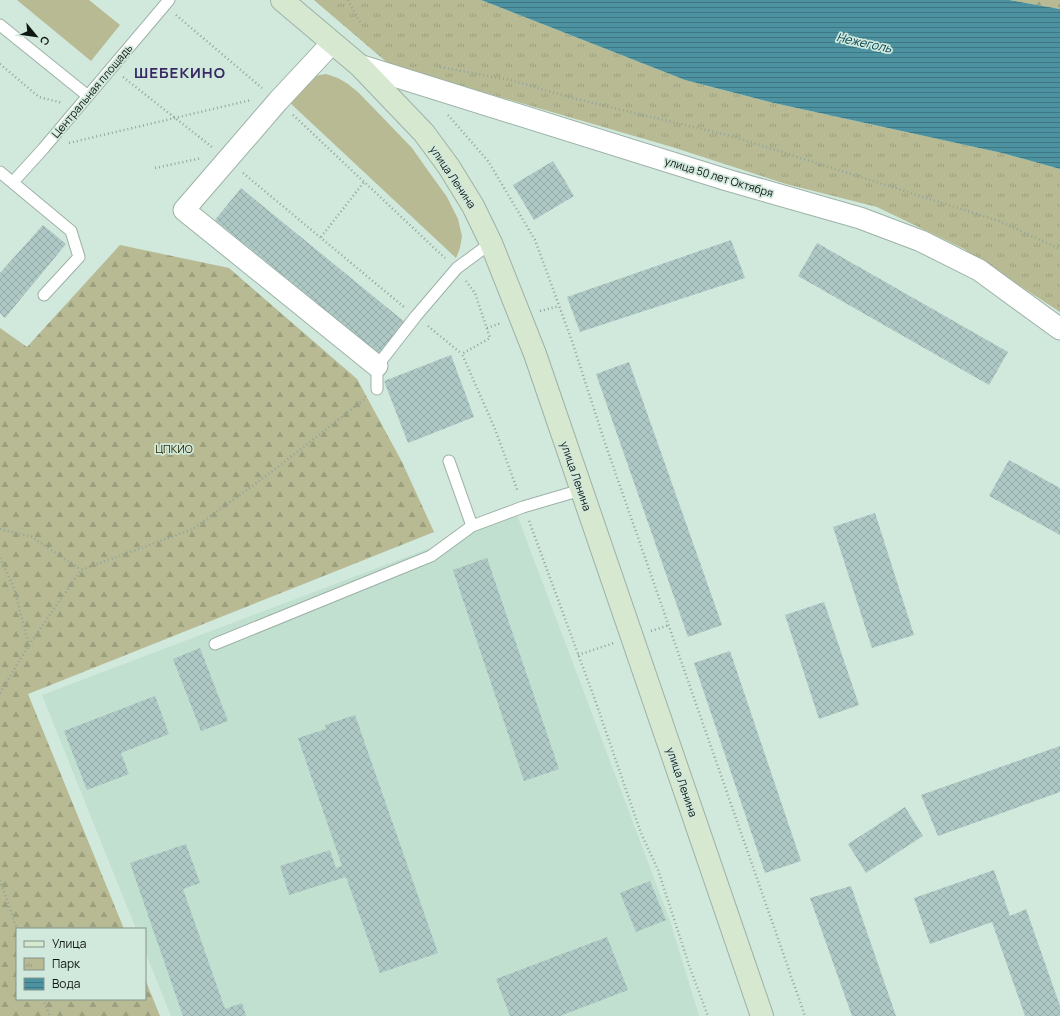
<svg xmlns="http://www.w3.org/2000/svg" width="1060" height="1016" font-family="Manrope,sans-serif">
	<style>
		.built { fill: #c1e0d0 }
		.grass { fill: #b7ba93 }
		.forest { fill: url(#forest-firs) }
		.park { fill: url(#park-tufts) }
		.water { fill: url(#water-rules) }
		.building { fill: url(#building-cross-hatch) }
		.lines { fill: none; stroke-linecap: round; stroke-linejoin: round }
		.lane-casing { stroke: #9db2a7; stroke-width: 13 }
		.street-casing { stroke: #9db2a7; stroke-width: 23 }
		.secondary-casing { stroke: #9db2a7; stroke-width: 24 }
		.path { stroke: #92a49a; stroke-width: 2.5; stroke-dasharray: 1 3; stroke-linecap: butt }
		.lane { stroke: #fff; stroke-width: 11 }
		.street { stroke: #fff; stroke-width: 21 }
		.secondary { stroke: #d7e8d0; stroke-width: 22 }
		.labels { text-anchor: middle; stroke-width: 3.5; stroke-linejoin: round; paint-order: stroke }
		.street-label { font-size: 11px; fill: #0f1713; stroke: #d1e8dc }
		.park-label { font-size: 11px; fill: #2c2d01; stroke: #d1e8dc }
		.water-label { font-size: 12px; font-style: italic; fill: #01434f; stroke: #d1e8dc }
		.district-label { font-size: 15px; font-weight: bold; letter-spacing: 1px; fill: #372863; stroke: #d1e8dc }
	</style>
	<defs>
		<pattern id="forest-firs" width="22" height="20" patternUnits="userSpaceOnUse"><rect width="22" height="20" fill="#b7ba93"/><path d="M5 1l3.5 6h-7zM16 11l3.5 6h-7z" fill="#9c9f7e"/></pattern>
		<pattern id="park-tufts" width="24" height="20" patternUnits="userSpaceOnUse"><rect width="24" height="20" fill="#b7ba93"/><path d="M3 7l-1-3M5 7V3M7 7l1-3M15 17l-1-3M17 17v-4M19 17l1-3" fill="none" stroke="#9c9f7e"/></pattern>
		<pattern id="water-rules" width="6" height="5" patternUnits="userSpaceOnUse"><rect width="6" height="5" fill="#4d92a1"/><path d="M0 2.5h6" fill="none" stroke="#3e7682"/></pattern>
		<pattern id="building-cross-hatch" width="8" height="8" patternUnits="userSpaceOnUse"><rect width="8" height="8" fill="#aec8c5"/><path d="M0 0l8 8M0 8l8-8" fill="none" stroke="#94aba8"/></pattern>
	</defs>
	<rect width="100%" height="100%" fill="#d1e8dc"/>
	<path class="built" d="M517 515 654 878 671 924 699 1016H171L145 951V929H136L42 695Z"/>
	<path class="grass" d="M17 0H89L120 25 91 61Z
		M326 74 338 78 348 84 359 93 412 148 429 172 447 197 458 219 462 236 460 248 456 258 288 101 314 76Z"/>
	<path class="forest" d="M1009 0H1060V9Z
		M120 245 229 268 357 379 402 462 434 532 28 694 124 929H17V999H145V979L160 1016H0V328L27 347Z"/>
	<path class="park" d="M314 0H481L685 80 774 103 1002 153 1060 169V312L964 249 877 207 786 184 672 147 390 65Z"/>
	<path class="water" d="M481 0H1009L1060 9V169L1002 153 774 103 685 80Z"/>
	<path class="building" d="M553 161 574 196 534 220 513 185Z
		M241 188 406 323 380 355 215 220Z
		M43 225 66 244 5 318 0 313V273Z
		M731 240 745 278 580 332 567 297Z
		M817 243 1008 352 989 385 798 276Z
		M451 355 474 417 408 443 384 381Z
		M629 362 722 625 688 637 596 374Z
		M1009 460 1060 488V535L989 496Z
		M875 513 914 635 872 648 833 527Z
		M487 558 559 769 524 781 453 570Z
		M824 602 859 705 819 719 785 615Z
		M200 648 228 721 201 731 173 659Z
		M730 651 801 861 765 873 694 663Z
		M155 696 169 734 121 753 129 774 87 790 64 731Z
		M355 715 438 953 380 973 346 877 289 895 280 866 330 850 336 868 342 866 298 738 326 729 325 725Z
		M1060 746V792L938 836 921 795Z
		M905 807 923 836 866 873 848 844Z
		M186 844 200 883 183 889 225 1009 242 1003 246 1016H183L130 863Z
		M994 870 1010 916 1026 909 1060 1006V1016H1025L992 922 930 944 914 898Z
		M650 881 666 920 636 932 620 893Z
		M851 886 896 1016H852L810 898Z
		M607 937 628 990 560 1016H510L496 979Z"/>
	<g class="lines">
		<g class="lane-casing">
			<path id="lane" d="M0 25 88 96
				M0 172 71 231 79 257 44 295
				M13 182 43 149 169 0
				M377 389V366L416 316 457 268 491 243
				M449 461 472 526
				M215 644 431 556 472 526 523 507 581 490"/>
		</g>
		<g class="street-casing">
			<path id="street" d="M332 43 278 101 184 210 377 366
				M359 65 727 180 860 218 921 241 979 270 1060 329"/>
		</g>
		<g class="secondary-casing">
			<path id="secondary" d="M282 0 359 65 424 133 449 167 473 206 491 243 535 354 762 1016"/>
		</g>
		<path class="path" d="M348 0 360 22
			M176 15 262 88
			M0 64 39 97 63 103
			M440 67 510 80 572 98 731 136 999 221 1060 249
			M123 77 212 147
			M293 115 445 258
			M448 115 488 161 535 240 572 341 605 443 805 1016
			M69 143 251 100
			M155 168 202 158
			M243 173 404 307
			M321 237 364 182
			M466 281 475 293 490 338 462 354 495 429 518 492
			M540 311 559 306
			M428 326 462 354
			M487 328 501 323
			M529 521 594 697 641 833 658 870 689 965 708 1016
			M0 529 32 537 81 570
			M0 558 14 588 29 645
			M651 631 669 625
			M578 655 614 643
			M0 693 29 645 81 570 193 529 274 470 366 398
			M0 880 17 929
			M43 999 50 1016"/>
		<use href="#lane" class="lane"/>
		<use href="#street" class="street"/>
		<use href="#secondary" class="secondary"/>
	</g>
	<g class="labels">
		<g class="street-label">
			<text transform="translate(92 91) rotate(-50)" y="4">Центральная площадь</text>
			<text transform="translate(453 177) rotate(56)" y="4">улица Ленина</text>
			<text transform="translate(719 177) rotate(17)" y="4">улица 50 лет Октября</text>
			<text transform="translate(576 476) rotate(71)" y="4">улица Ленина</text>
			<text transform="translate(682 782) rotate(71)" y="4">улица Ленина</text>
		</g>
		<g class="park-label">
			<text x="174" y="453">ЦПКИО</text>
		</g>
		<g class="water-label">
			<text transform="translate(864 43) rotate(12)" y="4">Нежеголь</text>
		</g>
		<g class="district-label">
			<text x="180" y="78">ШЕБЕКИНО</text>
		</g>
	</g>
	<rect x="16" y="928" width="130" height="72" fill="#d1e8dc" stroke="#83948c"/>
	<rect x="24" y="941" width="20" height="6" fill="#d7e8d0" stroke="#83948c"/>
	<text x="52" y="948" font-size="12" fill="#0f1713">Улица</text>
	<rect x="24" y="958" width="20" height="12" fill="url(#park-tufts)" stroke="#83948c"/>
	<text x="52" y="968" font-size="12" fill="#0f1713">Парк</text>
	<rect x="24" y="978" width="20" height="12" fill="url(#water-rules)" stroke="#83948c"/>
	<text x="52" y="988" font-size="12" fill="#0f1713">Вода</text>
	<g transform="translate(36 36) rotate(119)" stroke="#d1e8dc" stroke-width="3" paint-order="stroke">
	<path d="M0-3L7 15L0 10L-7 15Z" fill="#0f1713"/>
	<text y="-6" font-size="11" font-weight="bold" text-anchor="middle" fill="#0f1713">С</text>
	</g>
</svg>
